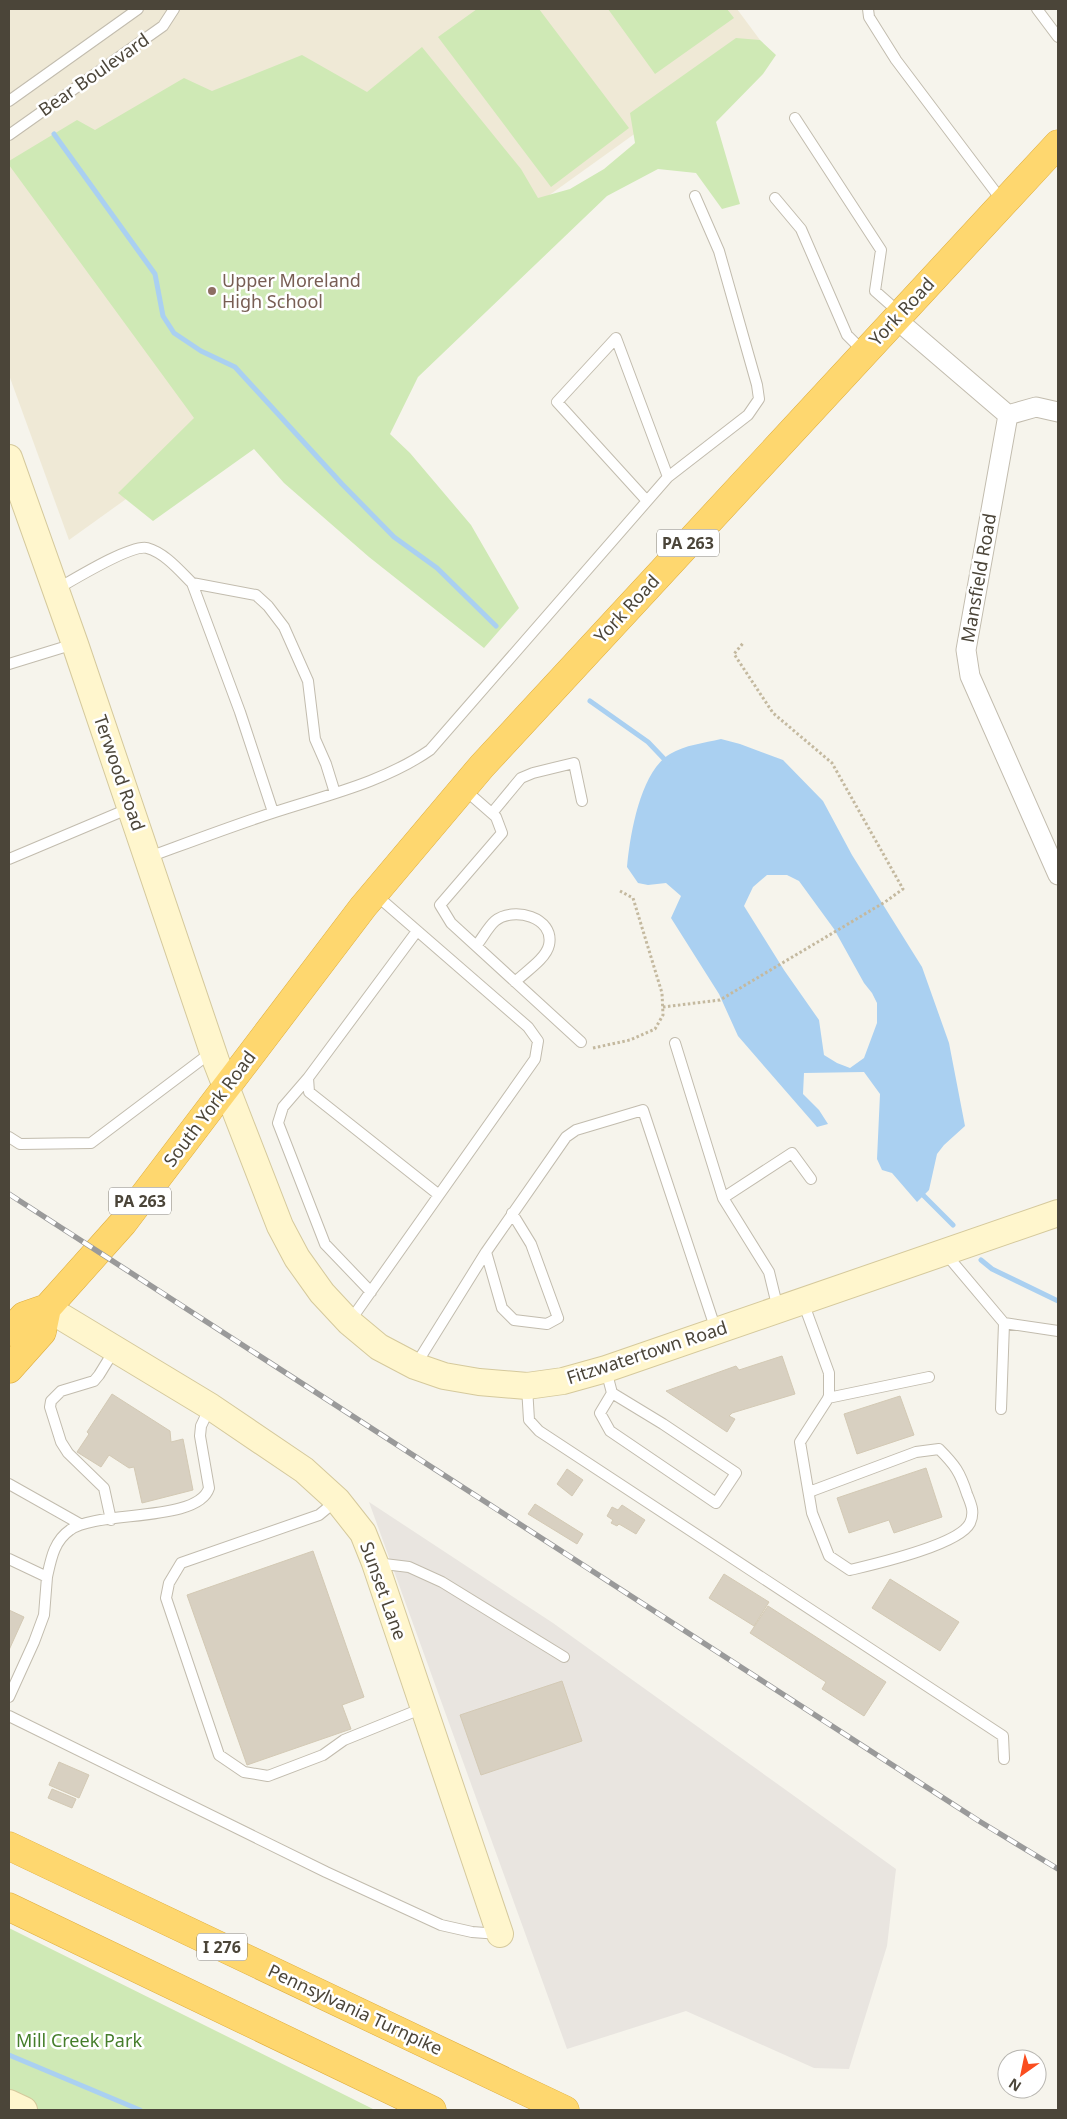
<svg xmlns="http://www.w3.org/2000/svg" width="1067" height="2119" font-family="'Noto Sans',sans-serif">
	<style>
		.industrial { fill: #e9e5e0 }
		.education { fill: #efe9d6 }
		.green { fill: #cfe9b5 }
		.water { fill: #aad0f1; fill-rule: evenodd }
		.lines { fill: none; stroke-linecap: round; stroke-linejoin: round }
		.stream { stroke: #aad0f1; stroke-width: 5 }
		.building { fill: #d8d0c1; stroke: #d3c9b4 }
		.lane-casing { stroke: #c2bcae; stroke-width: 12 }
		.street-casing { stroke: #c2bcae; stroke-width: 21 }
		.secondary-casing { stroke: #d5c99c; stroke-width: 28 }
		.highway-casing { stroke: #dead3e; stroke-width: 29 }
		.path { stroke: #c4b99f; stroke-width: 3; stroke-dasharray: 2.5 2.5; stroke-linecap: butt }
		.lane { stroke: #fff; stroke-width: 10 }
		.street { stroke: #fff; stroke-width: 19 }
		.secondary { stroke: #fff6cd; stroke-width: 26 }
		.highway { stroke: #fed76f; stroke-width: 28 }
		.rail-casing { stroke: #9a9a9a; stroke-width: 5.5 }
		.rail { stroke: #fff; stroke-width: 4; stroke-dasharray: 11; stroke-linecap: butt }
		.education-dot { fill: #8d6e63; stroke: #fff; stroke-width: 2 }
		.labels { text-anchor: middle; stroke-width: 5; stroke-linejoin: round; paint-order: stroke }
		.shield { fill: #fff; stroke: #817d74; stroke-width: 1 }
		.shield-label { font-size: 16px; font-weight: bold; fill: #4b4539 }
		.street-label { font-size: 18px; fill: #4b4539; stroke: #fff }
		.education-label { font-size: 18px; fill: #785e54; stroke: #fff; text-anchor: start }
		.park-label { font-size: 18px; fill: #457e2b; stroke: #fff }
	</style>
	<rect width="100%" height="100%" fill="#f6f4ec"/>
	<path class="industrial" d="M369 1502 553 1623 896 1869 887 1946 849 2069 814 2068 686 2011 567 2049Z"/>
	<path class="education" d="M9 9H737L760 40 633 135 69 540 9 375Z"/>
	<path class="green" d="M477 9H539L629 128 551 187 438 37Z
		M608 9H727L734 18 655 74Z
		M736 38 760 40 776 55 763 74 716 122 740 204 722 209 696 173 658 169 607 196 418 377 390 434 410 453 471 525 519 608 484 648 369 557 284 483 254 449 153 521 118 493 194 418 9 165V161L77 120 95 130 184 78 212 91 302 55 367 92 422 47 521 169 538 198 570 189 604 169 635 143 630 113Z
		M9 1928 375 2110H9Z"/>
	<path class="water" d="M721 739 740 744 783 760 823 801 852 855 922 967 949 1043 965 1126 944 1145 937 1154 929 1190 917 1202 892 1173 882 1170 877 1159 880 1094 864 1072 804 1073 803 1094 819 1110 828 1124 817 1127 738 1036 719 994 671 918 681 896 666 883 648 885 638 883 627 867C630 835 640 772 670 754 685 745 704 743 721 739ZM767 875H787L799 881 834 929 864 983 872 993 877 1003V1023L864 1058 850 1068 837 1063 824 1055 819 1020 784 970 744 906 753 887Z"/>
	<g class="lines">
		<path class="stream" d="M54 134 155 274 163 316 174 333 201 351 235 367 342 484 394 537 437 568 496 626
			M590 701 648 742 668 763
			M922 1191V1194L953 1225
			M981 1260 992 1269 1058 1301
			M9 2055 140 2110"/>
	</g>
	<path class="building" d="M782 1356 795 1394 732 1413 729 1416 735 1419 727 1432 666 1391 736 1366 739 1370Z
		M112 1394 170 1431 171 1442 183 1439 193 1490 142 1503 134 1467 129 1468 109 1455 101 1467 77 1452 89 1434 87 1432Z
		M900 1396 914 1435 857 1454 844 1414Z
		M926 1468 942 1517 894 1533 889 1520 849 1533 837 1498Z
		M567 1469 583 1480 572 1496 557 1484Z
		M535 1504 583 1534 577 1544 528 1514Z
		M622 1505 645 1520 636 1534 619 1524 617 1526 611 1523 613 1520 607 1516 612 1507 618 1510Z
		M313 1551 364 1697 342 1705 351 1729 247 1765 187 1595Z
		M724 1574 769 1602 754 1626 709 1598Z
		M890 1579 959 1622 940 1651 872 1608Z
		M768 1606 886 1682 864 1716 822 1689 826 1682 750 1633Z
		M9 1610 24 1617 9 1650Z
		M562 1681 582 1741 481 1775 460 1715Z
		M59 1762 89 1775 79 1798 49 1785Z
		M52 1789 76 1799 72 1808 48 1798Z"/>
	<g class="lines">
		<g class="lane-casing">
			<path id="lane" d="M868 9 869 17 896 60 1003 202
				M1037 9 1058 37
				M9 101 138 9
				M795 118 881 250 875 291 901 314
				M9 135 163 26 174 9
				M775 198 801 229 847 335 865 353
				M668 477 748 415 759 399 757 385 719 251 695 196
				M192 583 256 595 268 606 284 627 308 681 315 739 326 764 335 793
				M57 589C73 580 131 544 147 548 165 553 179 570 192 583L240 712 273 812
				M9 664 74 644
				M464 789 496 817 502 833 440 905 451 923 581 1042
				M492 813 521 778 533 773 574 763 582 801
				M149 857C190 842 232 826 275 812 327 795 384 782 430 750L668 477 616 338 557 402 647 501
				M9 859 130 808
				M417 931 308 1078 309 1092 439 1195
				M476 946C482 939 488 927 495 921 513 906 555 917 549 945 546 959 525 972 515 982
				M675 1043 723 1198 769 1272 778 1309
				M308 1078 283 1107 278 1123 325 1244 371 1292
				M9 1137 20 1144 91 1143 213 1051
				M723 1198 792 1153 811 1179
				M486 1252 502 1308 514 1320 547 1324 558 1318 531 1244 512 1213
				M945 1253 1004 1323 1058 1331
				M803 1302 829 1373V1397L800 1442 812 1513 829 1556 850 1570C875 1564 959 1545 970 1523 975 1512 971 1504 967 1494 960 1472 955 1465 939 1449L916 1452 809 1492
				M350 1321 535 1059 538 1041 528 1027 376 895
				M415 1366 486 1252 566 1137 576 1130 643 1110 716 1330
				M606 1370 612 1393 663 1424 736 1473 716 1503 610 1431 600 1413 612 1393
				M527 1387 529 1420 539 1431 1003 1736 1004 1759
				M828 1398 929 1377
				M1001 1409 1004 1323
				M9 1484 80 1524
				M336 1501 319 1515 181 1563 169 1583 166 1598 219 1755 244 1772 268 1776 323 1755 344 1740 423 1708
				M111 1520 104 1488 68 1453 61 1442 50 1407 51 1401 61 1391 94 1381 99 1375 115 1349
				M9 1559 47 1577 44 1615 34 1642 9 1697
				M376 1563 409 1567 442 1582 564 1657
				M47 1577C51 1559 54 1541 70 1530 96 1510 198 1523 209 1488L200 1436 201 1426 210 1407
				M9 1716 326 1872 441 1925 472 1932 499 1934"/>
		</g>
		<g class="street-casing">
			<path id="street" d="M896 319 1008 415 1036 407 1058 412
				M1008 415 966 650 970 676 1058 875"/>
		</g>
		<g class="secondary-casing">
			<path id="secondary" d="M9 458 75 644 216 1061 280 1226 297 1258 322 1293 349 1322 379 1347 415 1366 444 1376 479 1382 527 1386 563 1381 606 1369 1058 1213
				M47 1308 211 1407 304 1470 337 1500 363 1533 375 1563 500 1934
				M9 2103 24 2110"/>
		</g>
		<g class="highway-casing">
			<path id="highway" d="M9 1332 24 1316 47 1308 123 1223 363 907 482 766 1058 144
				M9 1369 42 1332 47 1308
				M9 1846 565 2110
				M9 1907 432 2110"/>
		</g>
		<path class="path" d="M663 1007 720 1000 885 902 903 889 832 763 773 713 734 654 744 642
			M593 1048 630 1040 655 1029 663 1015 662 993 633 898 620 891"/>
		<use href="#lane" class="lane"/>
		<use href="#street" class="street"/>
		<use href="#secondary" class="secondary"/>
		<use href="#highway" class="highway"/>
		<g class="rail-casing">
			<path id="rail" d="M9 1194 979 1821 1058 1869"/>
		</g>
		<use href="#rail" class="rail"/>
	</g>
	<circle class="education-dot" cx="212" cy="291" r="5"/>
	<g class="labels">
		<g class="shield">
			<rect x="657" y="529.5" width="62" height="27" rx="4"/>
			<rect x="109" y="1187.5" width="62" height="27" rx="4"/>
			<rect x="197" y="1933.5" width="50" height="27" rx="4"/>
		</g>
		<g class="shield-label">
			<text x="688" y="549">PA 263</text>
			<text x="140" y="1207">PA 263</text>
			<text x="222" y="1953">I 276</text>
		</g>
		<g class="street-label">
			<text transform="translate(94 75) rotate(-35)" y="6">Bear Boulevard</text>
			<text transform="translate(902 312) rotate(-47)" y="6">York Road</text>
			<text transform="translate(979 578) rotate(-80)" y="6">Mansfield Road</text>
			<text transform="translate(627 609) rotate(-47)" y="6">York Road</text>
			<text transform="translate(119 773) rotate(71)" y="6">Terwood Road</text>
			<text transform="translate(210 1109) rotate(-53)" y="6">South York Road</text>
			<text transform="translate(647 1353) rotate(-18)" y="6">Fitzwatertown Road</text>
			<text transform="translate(383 1591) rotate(70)" y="6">Sunset Lane</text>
			<text transform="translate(355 2010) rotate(25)" y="6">Pennsylvania Turnpike</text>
		</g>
		<g class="education-label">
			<text x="222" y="287">Upper Moreland<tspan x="222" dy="21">High School</tspan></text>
		</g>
		<g class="park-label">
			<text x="79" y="2047">Mill Creek Park</text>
		</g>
	</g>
	<rect width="1067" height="2119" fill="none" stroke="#4b4539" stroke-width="20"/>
	<g transform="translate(1022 2074) rotate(213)"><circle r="24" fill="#ffffff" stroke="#b7b5b0"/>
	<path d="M0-4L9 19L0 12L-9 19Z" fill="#fa4d1f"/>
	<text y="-8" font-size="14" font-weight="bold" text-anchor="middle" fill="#4b4539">N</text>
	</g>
</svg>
